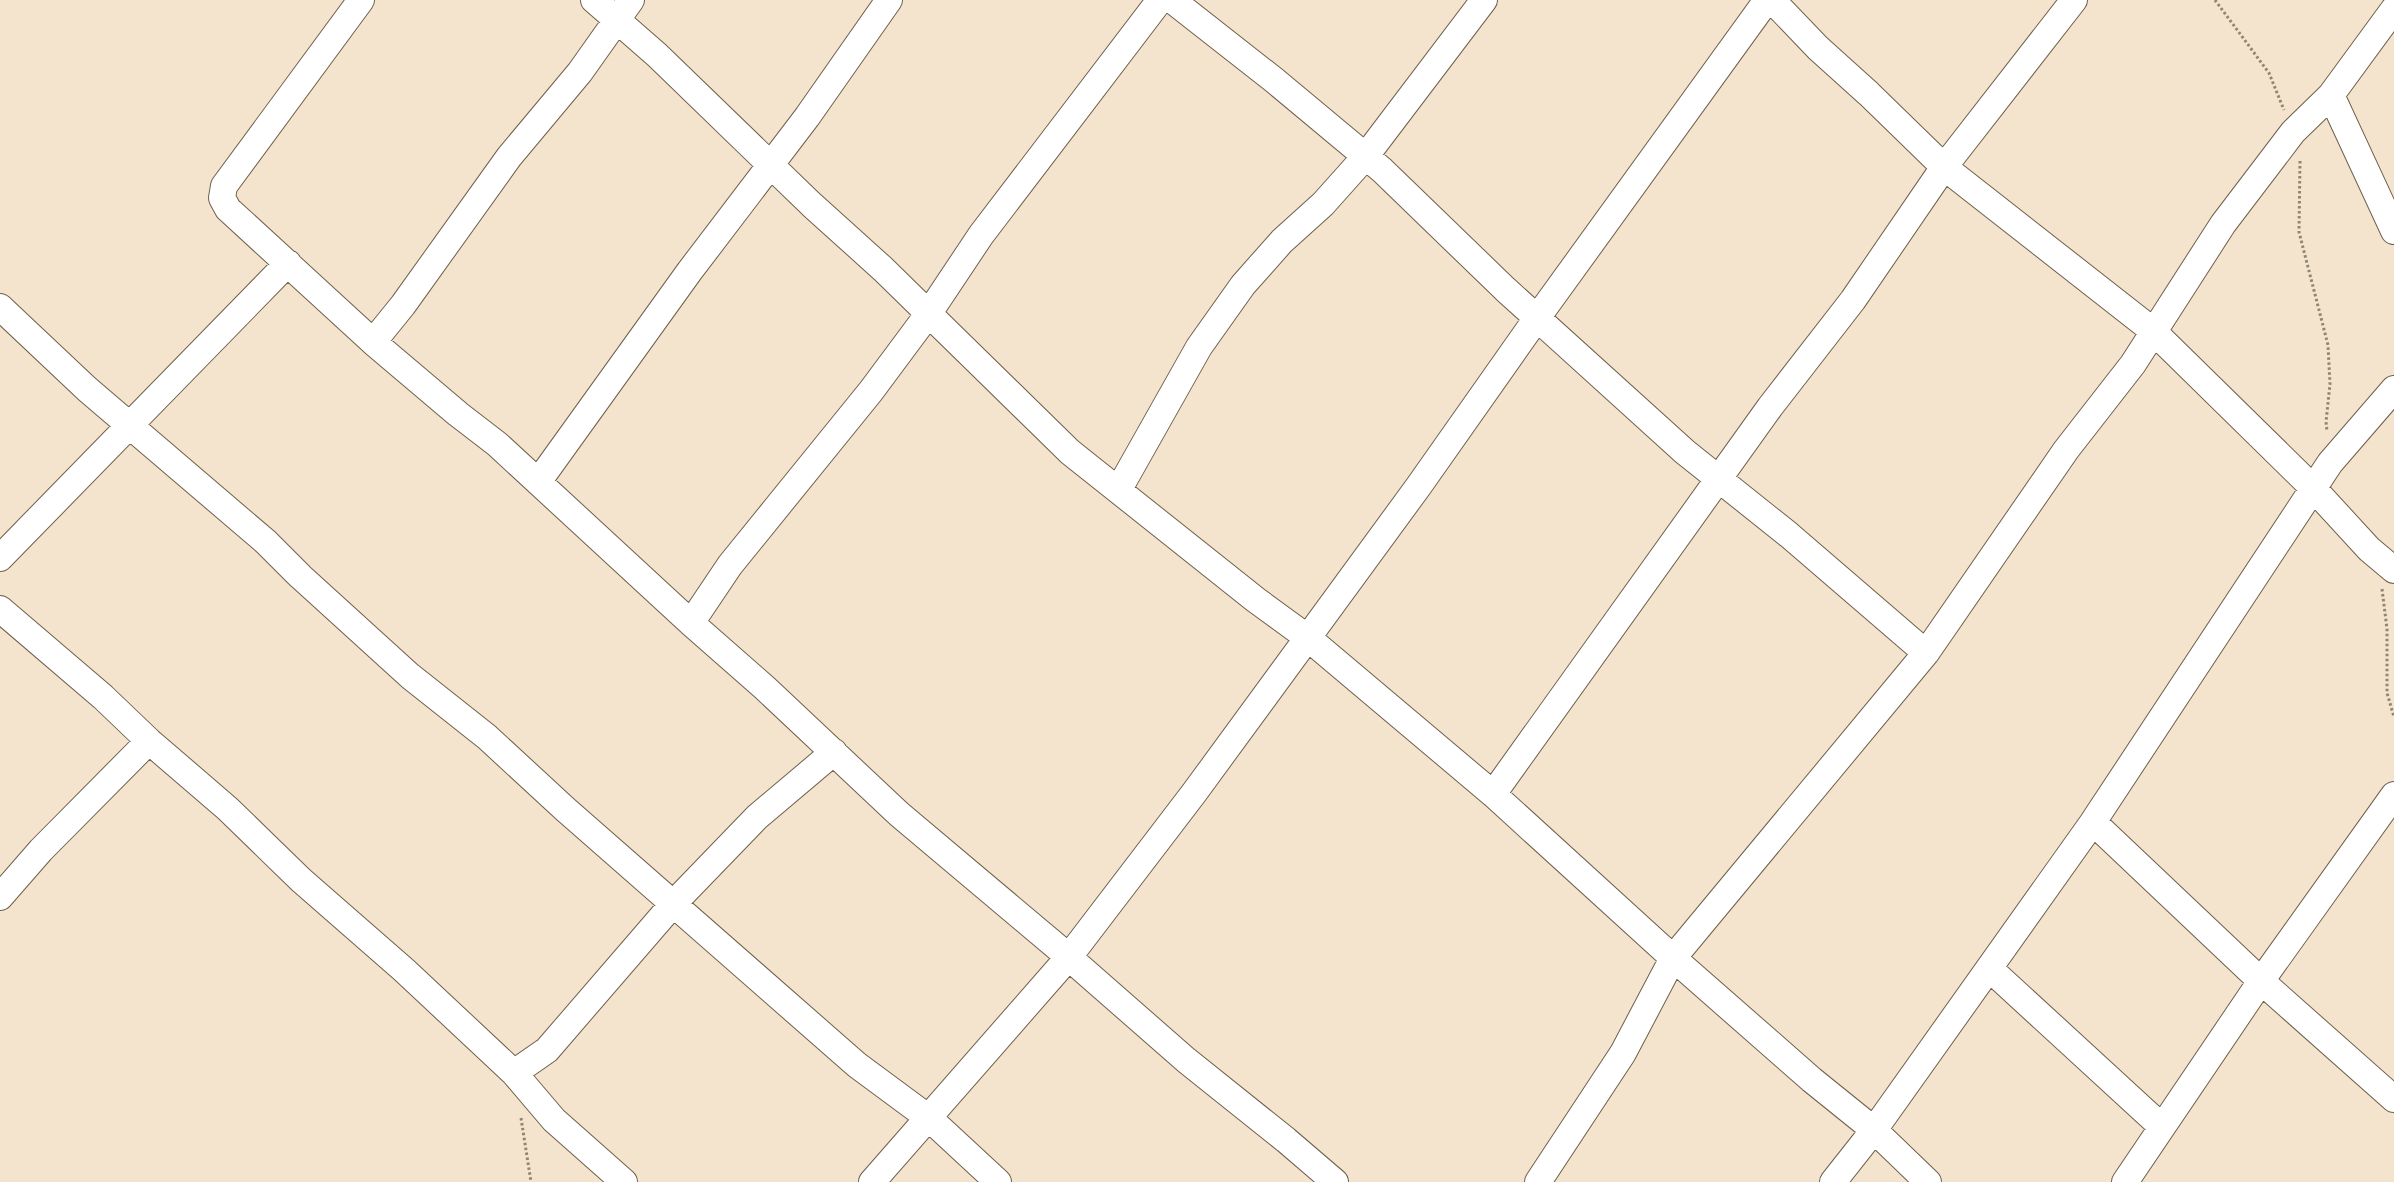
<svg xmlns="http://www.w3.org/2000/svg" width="2394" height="1182" font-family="Raleway,sans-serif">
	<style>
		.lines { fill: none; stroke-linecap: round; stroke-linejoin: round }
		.minor-casing { stroke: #6e604c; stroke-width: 28 }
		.path { stroke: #8f8575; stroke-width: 3; stroke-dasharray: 2.5 2.5; stroke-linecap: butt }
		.minor { stroke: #fff; stroke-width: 26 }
	</style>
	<rect width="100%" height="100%" fill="#f4e4cd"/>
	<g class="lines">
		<g class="minor-casing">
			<path id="minor" d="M361 0 224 186 222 198 228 209 373 342 458 414 497 444 691 623 765 688 899 814 1057 947 1186 1060 1286 1140 1335 1182
				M594 0 657 55 812 205 883 269 1070 452 1256 600 1308 638 1493 794 1673 958 1812 1080 1874 1130 1928 1182
				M1172 0 1274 80 1382 170 1505 289 1685 452 1789 535 1926 653
				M1772 0 1818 48 1869 94 1944 167 2152 330 2313 488 2369 549 2394 570
				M2331 95 2394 231
				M0 307 87 389 266 542 300 576 410 676 487 737 565 809 857 1065 930 1119 998 1182
				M373 342 403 305 509 157 580 72 631 0
				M538 482 689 272 807 117 889 0
				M1119 489 1199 347 1243 285 1282 241 1323 204 1365 157 1484 0
				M0 558 288 263
				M0 609 103 697 149 741 228 809 301 880 404 970 514 1073 554 1120 624 1182
				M691 623 730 565 871 391 929 313 981 235 1160 0
				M1493 794 1770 407 1853 300 1944 167 2074 0
				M2093 822 2261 981 2394 1099
				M0 897 41 850 149 741
				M1990 969 2162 1127
				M514 1073 547 1050 673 904 757 817 834 752
				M872 1182 1068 958 1194 793 1418 487 1537 318 1767 0
				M1538 1182 1623 1053 1673 958 1926 653 2066 450 2133 364 2223 224 2293 132 2331 95 2394 9
				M1833 1182 1874 1130 2093 822 2330 463 2394 389
				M2125 1182 2261 981 2394 795"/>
		</g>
		<path class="path" d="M2215 0 2269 73 2284 110
			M2300 161 2299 232 2328 345 2330 384 2326 422 2327 431
			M2382 589 2387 629V693L2394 717
			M521 1118 531 1182"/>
		<use href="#minor" class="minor"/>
	</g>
</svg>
